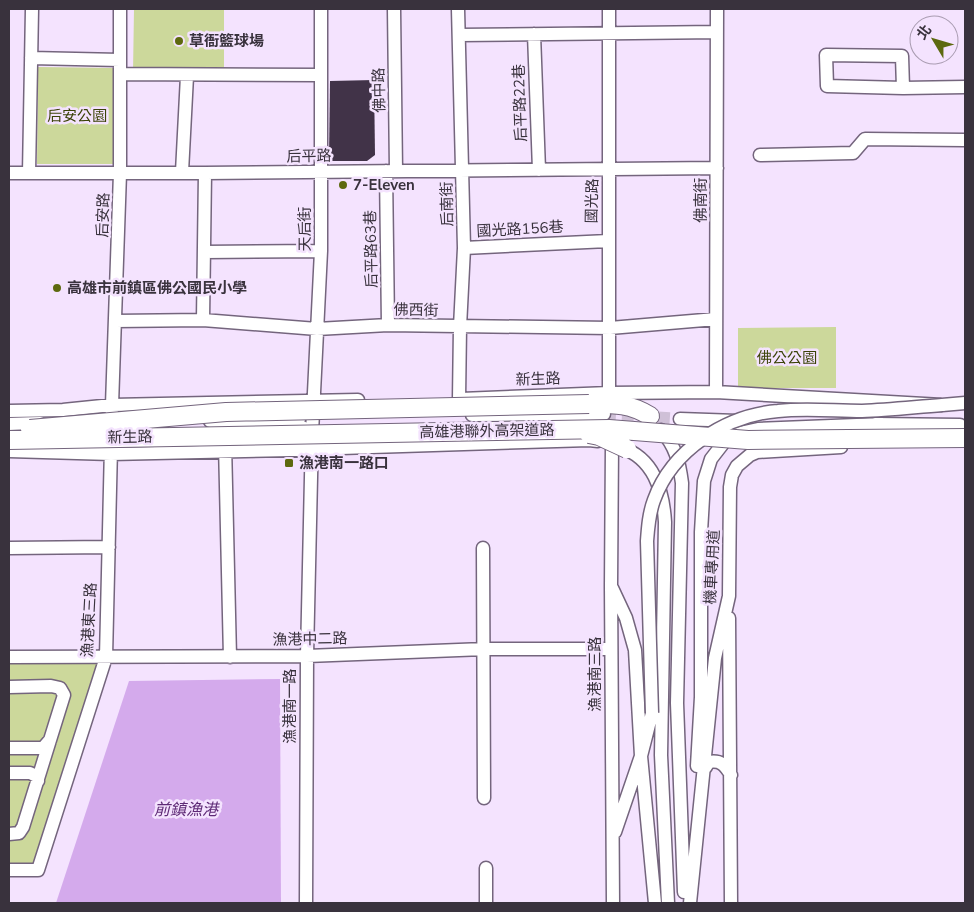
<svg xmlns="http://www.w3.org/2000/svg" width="974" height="912" font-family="'Nunito Sans','Noto Sans TC',sans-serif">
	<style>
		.green { fill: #ccd89b }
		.water { fill: #d4aaec }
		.building { fill: #413348 }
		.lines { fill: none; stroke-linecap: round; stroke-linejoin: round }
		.minor-tunnel { stroke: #cfc0d7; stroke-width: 12; stroke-dasharray: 12 6; stroke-linecap: butt }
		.minor-casing { stroke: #74657d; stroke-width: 15 }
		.highway-casing { stroke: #74657d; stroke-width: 20 }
		.minor { stroke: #fff; stroke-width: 12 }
		.highway { stroke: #fff; stroke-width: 18 }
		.minor-bridge-casing { stroke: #74657d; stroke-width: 15; stroke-linecap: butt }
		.highway-bridge-casing { stroke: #74657d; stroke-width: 20; stroke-linecap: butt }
		.minor-bridge { stroke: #fff; stroke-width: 12 }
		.highway-bridge { stroke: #fff; stroke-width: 18 }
		.poi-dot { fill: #5d690f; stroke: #f4e3fe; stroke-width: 2 }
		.labels { text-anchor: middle; stroke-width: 5; stroke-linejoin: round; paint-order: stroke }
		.poi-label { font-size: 15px; font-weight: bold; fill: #39323d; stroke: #f4e3fe; text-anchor: start }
		.street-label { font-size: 15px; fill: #39323d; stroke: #f4e3fe }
		.park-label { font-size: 15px; fill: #3b4308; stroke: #f4e3fe }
		.water-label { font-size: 16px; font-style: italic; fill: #5e2a76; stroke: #f4e3fe }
	</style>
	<rect width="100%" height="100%" fill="#f4e3fe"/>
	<path class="green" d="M134 9H224V73H133Z
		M38 67 117 68 115 164H37Z
		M836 327V388H738V328Z
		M9 657H106L38 870H9Z"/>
	<path class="water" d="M280 679 281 903H56L129 681Z"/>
	<path class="building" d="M374 80 375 155 367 161H330L329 159 330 81Z"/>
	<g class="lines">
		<path class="minor-tunnel" d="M604 414 680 419"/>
		<g class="minor-casing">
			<path id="minor" d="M394 9 396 171
				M458 9 464 248 460 327 459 399
				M609 9V393
				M534 34 539 170
				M459 35 717 32
				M31 58 120 60
				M120 74 321 75
				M903 88 902 56 826 55 827 86 903 88 965 87
				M760 155 853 153 865 139 965 140
				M386 171 388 325
				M182 172 187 76
				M9 173H205L717 168
				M29 173 32 9
				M464 248 608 241
				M205 252 321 251
				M203 320 205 173
				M115 321 203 320 317 329 388 325 610 328 716 319
				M716 392 717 9
				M461 399 609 393 716 392 942 405 965 403
				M9 411 63 410 112 405 358 400
				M472 415 604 414
				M680 419 737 421
				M210 421H291L299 419
				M291 421 341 448 589 440 598 441
				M9 424 40 423
				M875 424 960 425
				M661 430C676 447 679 461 682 483L677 703 684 892
				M942 434 965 427
				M225 444 230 657
				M612 444 611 586 613 903
				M620 447C654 458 663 490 665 522L661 755 668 903
				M9 451 111 454 339 449
				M9 548 109 547
				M483 548 484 798
				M612 588 626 618 635 650 641 756 655 903
				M729 618 731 903
				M9 657 307 656 484 649H611
				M9 687 51 686 60 688 64 695 23 827 19 833 9 834
				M9 748H40L44 747 50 740
				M697 766 701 697V532L704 481 711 459 725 441 735 434 758 429 882 424
				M705 768 709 762C721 760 725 765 731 775
				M9 773H30L36 776 38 781
				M615 832 641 756 652 713
				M9 870H38L106 657 112 405 120 173V9
				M306 903 307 656 312 433 321 251V9
				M486 903V868
				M690 903 715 658 729 596 730 487 732 475 737 466 750 455 757 452 841 447"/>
		</g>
		<g class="highway-casing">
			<path id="highway" d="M589 404C613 404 629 403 650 416"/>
		</g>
		<use href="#minor" class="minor"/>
		<use href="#highway" class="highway"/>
		<g class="minor-bridge-casing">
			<path id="minor-bridge" d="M652 713 647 541C648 527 649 513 654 500 672 450 726 415 778 411 806 408 834 411 862 411 889 410 915 407 942 405"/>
		</g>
		<g class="highway-bridge-casing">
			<path id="highway-bridge" d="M30 429 226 412 589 404
				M589 434 599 436 627 449
				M9 440 609 429 748 440 965 438"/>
		</g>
		<use href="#minor-bridge" class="minor-bridge"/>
		<use href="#highway-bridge" class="highway-bridge"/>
	</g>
	<g class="poi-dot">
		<circle cx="179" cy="41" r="5"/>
		<circle cx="343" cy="185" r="5"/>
		<circle cx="57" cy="288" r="5"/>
		<rect x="284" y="458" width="10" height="10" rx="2.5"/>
	</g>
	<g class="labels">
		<g class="poi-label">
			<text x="189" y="46">草衙籃球場</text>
			<text x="353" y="190">7-Eleven</text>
			<text x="67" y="293">高雄市前鎮區佛公國民小學</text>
			<text x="299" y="468">漁港南一路口</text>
		</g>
		<g class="street-label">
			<text transform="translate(379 90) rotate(-91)" y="5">佛中路</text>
			<text transform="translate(520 103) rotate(-92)" y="5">后平路22巷</text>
			<text transform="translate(309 156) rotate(-1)" y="5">后平路</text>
			<text transform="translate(701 200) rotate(-90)" y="5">佛南街</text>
			<text transform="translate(592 201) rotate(-89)" y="5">國光路</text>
			<text transform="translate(447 204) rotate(-91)" y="5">后南街</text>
			<text transform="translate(103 215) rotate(-88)" y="5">后安路</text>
			<text transform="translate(305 229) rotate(-90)" y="5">天后街</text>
			<text transform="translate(520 229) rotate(-3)" y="5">國光路156巷</text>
			<text transform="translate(371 249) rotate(-91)" y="5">后平路63巷</text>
			<text transform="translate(416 310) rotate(1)" y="5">佛西街</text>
			<text transform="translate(538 379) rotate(-2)" y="5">新生路</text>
			<text transform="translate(487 431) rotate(-1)" y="5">高雄港聯外高架道路</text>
			<text transform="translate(130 437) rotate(-1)" y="5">新生路</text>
			<text transform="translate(712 567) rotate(-87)" y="5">機車專用道</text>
			<text transform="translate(89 620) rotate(-87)" y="5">漁港東三路</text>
			<text transform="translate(310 639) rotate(-1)" y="5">漁港中二路</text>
			<text transform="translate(595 674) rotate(-90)" y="5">漁港南三路</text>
			<text transform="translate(290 706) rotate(-90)" y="5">漁港南一路</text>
		</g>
		<g class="park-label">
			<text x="77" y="121">后安公園</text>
			<text x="787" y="363">佛公公園</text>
		</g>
		<g class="water-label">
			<text x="186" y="815">前鎮漁港</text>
		</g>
	</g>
	<rect width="974" height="912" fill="none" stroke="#39323d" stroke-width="20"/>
	<g transform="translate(934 40) rotate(308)"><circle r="24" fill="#f4e3fe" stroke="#a99cb1"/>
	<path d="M0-4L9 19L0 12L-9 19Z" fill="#5d690f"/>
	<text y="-8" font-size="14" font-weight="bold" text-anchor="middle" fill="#39323d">北</text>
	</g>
</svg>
